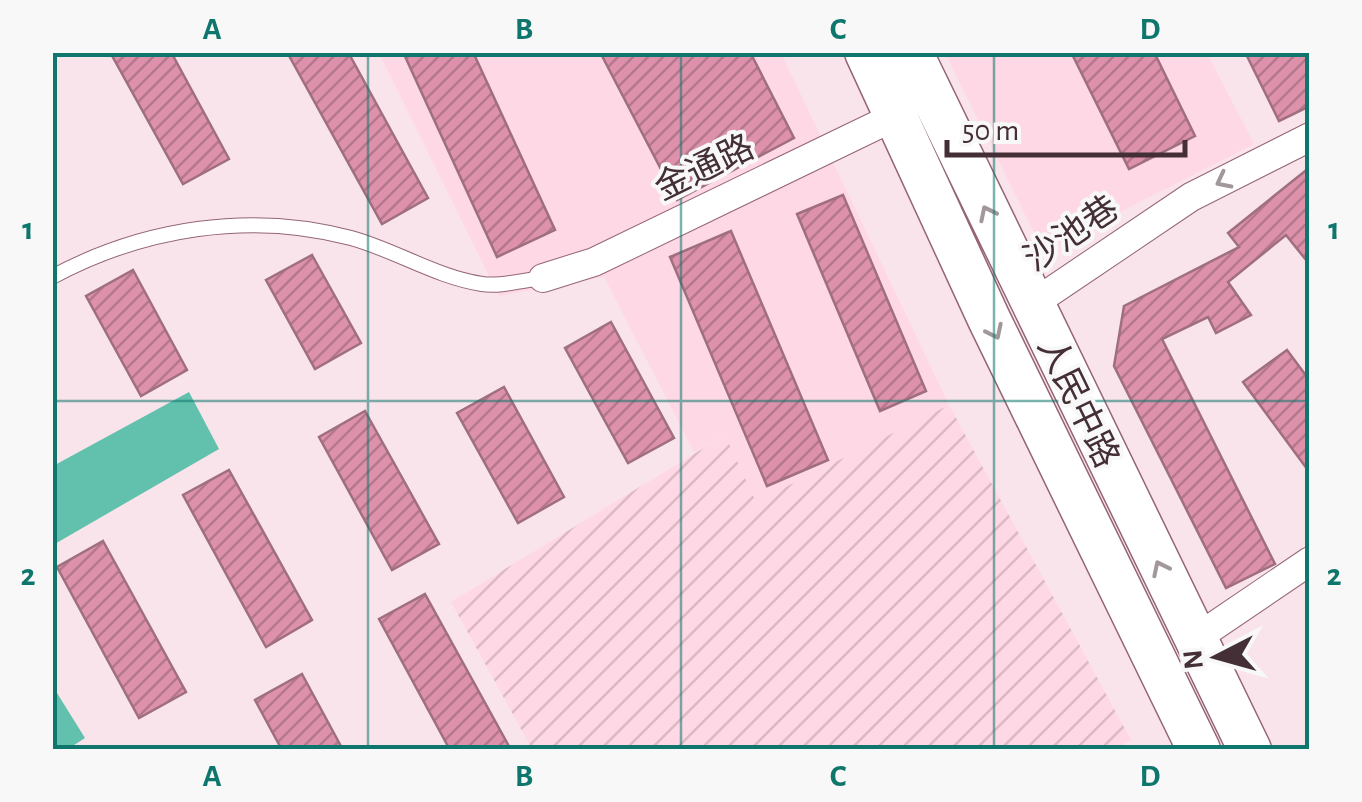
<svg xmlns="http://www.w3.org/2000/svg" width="1362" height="802" font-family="'Alegreya Sans','Noto Sans SC',sans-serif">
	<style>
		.built { fill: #fed8e4 }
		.industrial { fill: url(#industrial-furrows) }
		.water { fill: #61c1ac }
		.building { fill: url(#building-hatch); stroke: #9f6f80; stroke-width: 2.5 }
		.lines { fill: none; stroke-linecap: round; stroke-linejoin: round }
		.lane-casing { stroke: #946575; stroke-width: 16 }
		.street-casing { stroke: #946575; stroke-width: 30 }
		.primary-casing { stroke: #946575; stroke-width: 45 }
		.lane { stroke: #fff; stroke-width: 14 }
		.street { stroke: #fff; stroke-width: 28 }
		.primary { stroke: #fff; stroke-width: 42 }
		.oneway { stroke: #a2979a }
		.grid { fill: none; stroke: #0f766e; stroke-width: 2.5; stroke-opacity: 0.55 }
		.labels { text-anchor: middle; stroke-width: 8; stroke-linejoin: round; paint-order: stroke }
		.street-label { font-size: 35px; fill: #442f36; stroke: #f8f8f8 }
		.neatline { fill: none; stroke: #0f766e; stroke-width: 4 }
		.grid-label { font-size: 32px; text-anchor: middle; font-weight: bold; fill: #0f766e }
	</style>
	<defs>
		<pattern id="industrial-furrows" width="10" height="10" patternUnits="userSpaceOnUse" patternTransform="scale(2.5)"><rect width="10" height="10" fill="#fed8e4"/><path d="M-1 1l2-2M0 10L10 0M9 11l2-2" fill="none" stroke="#dbbac4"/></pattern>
		<pattern id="building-hatch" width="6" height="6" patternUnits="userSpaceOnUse" patternTransform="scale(2.5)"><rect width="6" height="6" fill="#dd91ab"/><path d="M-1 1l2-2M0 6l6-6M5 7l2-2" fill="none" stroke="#b5778c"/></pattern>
	</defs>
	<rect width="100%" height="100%" fill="#fae4eb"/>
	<path class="built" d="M379 53H781L949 405 756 503 725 435 694 452 604 277 499 296Z
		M945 53H1207L1254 144 1043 251Z"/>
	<path class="industrial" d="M949 405 1131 740 1114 750 532 749 451 602 725 435 756 502Z"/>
	<path class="water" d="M189 392 219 449 53 545V466Z
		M52 685 85 738 68 749H53Z"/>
	<path class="building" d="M110 52H171L229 159 183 184Z
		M287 52H348L428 198 382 224Z
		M403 52H473L555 230 497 257Z
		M600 52H750L794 138 677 200Z
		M1071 52H1154L1195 136 1129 169Z
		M1245 52H1310V106L1279 121Z
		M1310 167V265L1286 235 1228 282 1251 315 1216 333 1208 317 1162 339 1275 564 1226 588 1114 366 1124 306 1239 247 1228 233Z
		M843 195 926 391 880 411 797 214Z
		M731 231 828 460 767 486 670 257Z
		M312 255 361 343 315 369 266 280Z
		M133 270 187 370 141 396 86 296Z
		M611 322 674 438 628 463 565 348Z
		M1287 350 1310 381V473L1243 382Z
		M504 387 564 497 518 523 457 413Z
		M365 411 439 544 392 570 319 437Z
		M229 470 312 620 266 647 183 495Z
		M103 541 186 692 139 718 57 567Z
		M425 594 511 750H450L379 619Z
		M302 674 343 750H282L255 700Z"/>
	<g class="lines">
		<g class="lane-casing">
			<path id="lane" d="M52 277C143 228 250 211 351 238 395 250 436 277 482 284 500 287 524 280 543 278"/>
		</g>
		<g class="street-casing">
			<path id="street" d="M543 278 594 262 896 116
				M1031 305 1191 197 1310 137
				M1195 639 1310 561"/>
		</g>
		<g class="primary-casing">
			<path id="primary" d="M866 52 989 319 1199 750
				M911 52 1250 750"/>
		</g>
		<use href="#lane" class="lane"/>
		<use href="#street" class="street"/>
		<use href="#primary" class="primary"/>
	</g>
	<defs><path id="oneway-chevron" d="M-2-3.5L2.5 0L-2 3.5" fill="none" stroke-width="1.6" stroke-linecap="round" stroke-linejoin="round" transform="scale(2.5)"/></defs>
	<g class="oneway">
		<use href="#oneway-chevron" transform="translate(1223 181) rotate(153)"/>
		<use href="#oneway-chevron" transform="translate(987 213) rotate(-116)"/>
		<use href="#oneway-chevron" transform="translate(995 332) rotate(64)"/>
		<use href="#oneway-chevron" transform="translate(1160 568) rotate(-116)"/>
	</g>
	<path class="grid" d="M368 52V750M681 52V750M994 52V750M52 401H1310"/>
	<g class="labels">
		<g class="street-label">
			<text transform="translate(704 167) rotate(-26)" y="12">金通路</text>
			<text transform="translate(1071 233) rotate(-34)" y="12">沙池巷</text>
			<text transform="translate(1079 402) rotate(64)" y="12">人民中路</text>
		</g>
	</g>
	<rect width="1362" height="802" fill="none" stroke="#f8f8f8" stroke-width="110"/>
	<g transform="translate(1217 657) rotate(264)" stroke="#f8f8f8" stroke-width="8" paint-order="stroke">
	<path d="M0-8L18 38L0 25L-18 38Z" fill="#442f36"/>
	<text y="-15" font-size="28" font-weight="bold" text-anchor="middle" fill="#442f36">N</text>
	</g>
	<path d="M947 140v15h238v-15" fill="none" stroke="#442f36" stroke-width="5"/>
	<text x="962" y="140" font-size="30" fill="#442f36" stroke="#f8f8f8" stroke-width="8" paint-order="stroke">50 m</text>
	<rect x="55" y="55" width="1252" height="692" class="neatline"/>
	<g class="grid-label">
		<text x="212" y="39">A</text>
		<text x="524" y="39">B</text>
		<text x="838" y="39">C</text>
		<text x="1150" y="39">D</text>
		<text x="28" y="239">1</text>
		<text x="1334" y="239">1</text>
		<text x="28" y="585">2</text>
		<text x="1334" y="585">2</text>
		<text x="212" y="786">A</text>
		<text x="524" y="786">B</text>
		<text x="838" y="786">C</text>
		<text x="1150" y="786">D</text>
	</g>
</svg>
